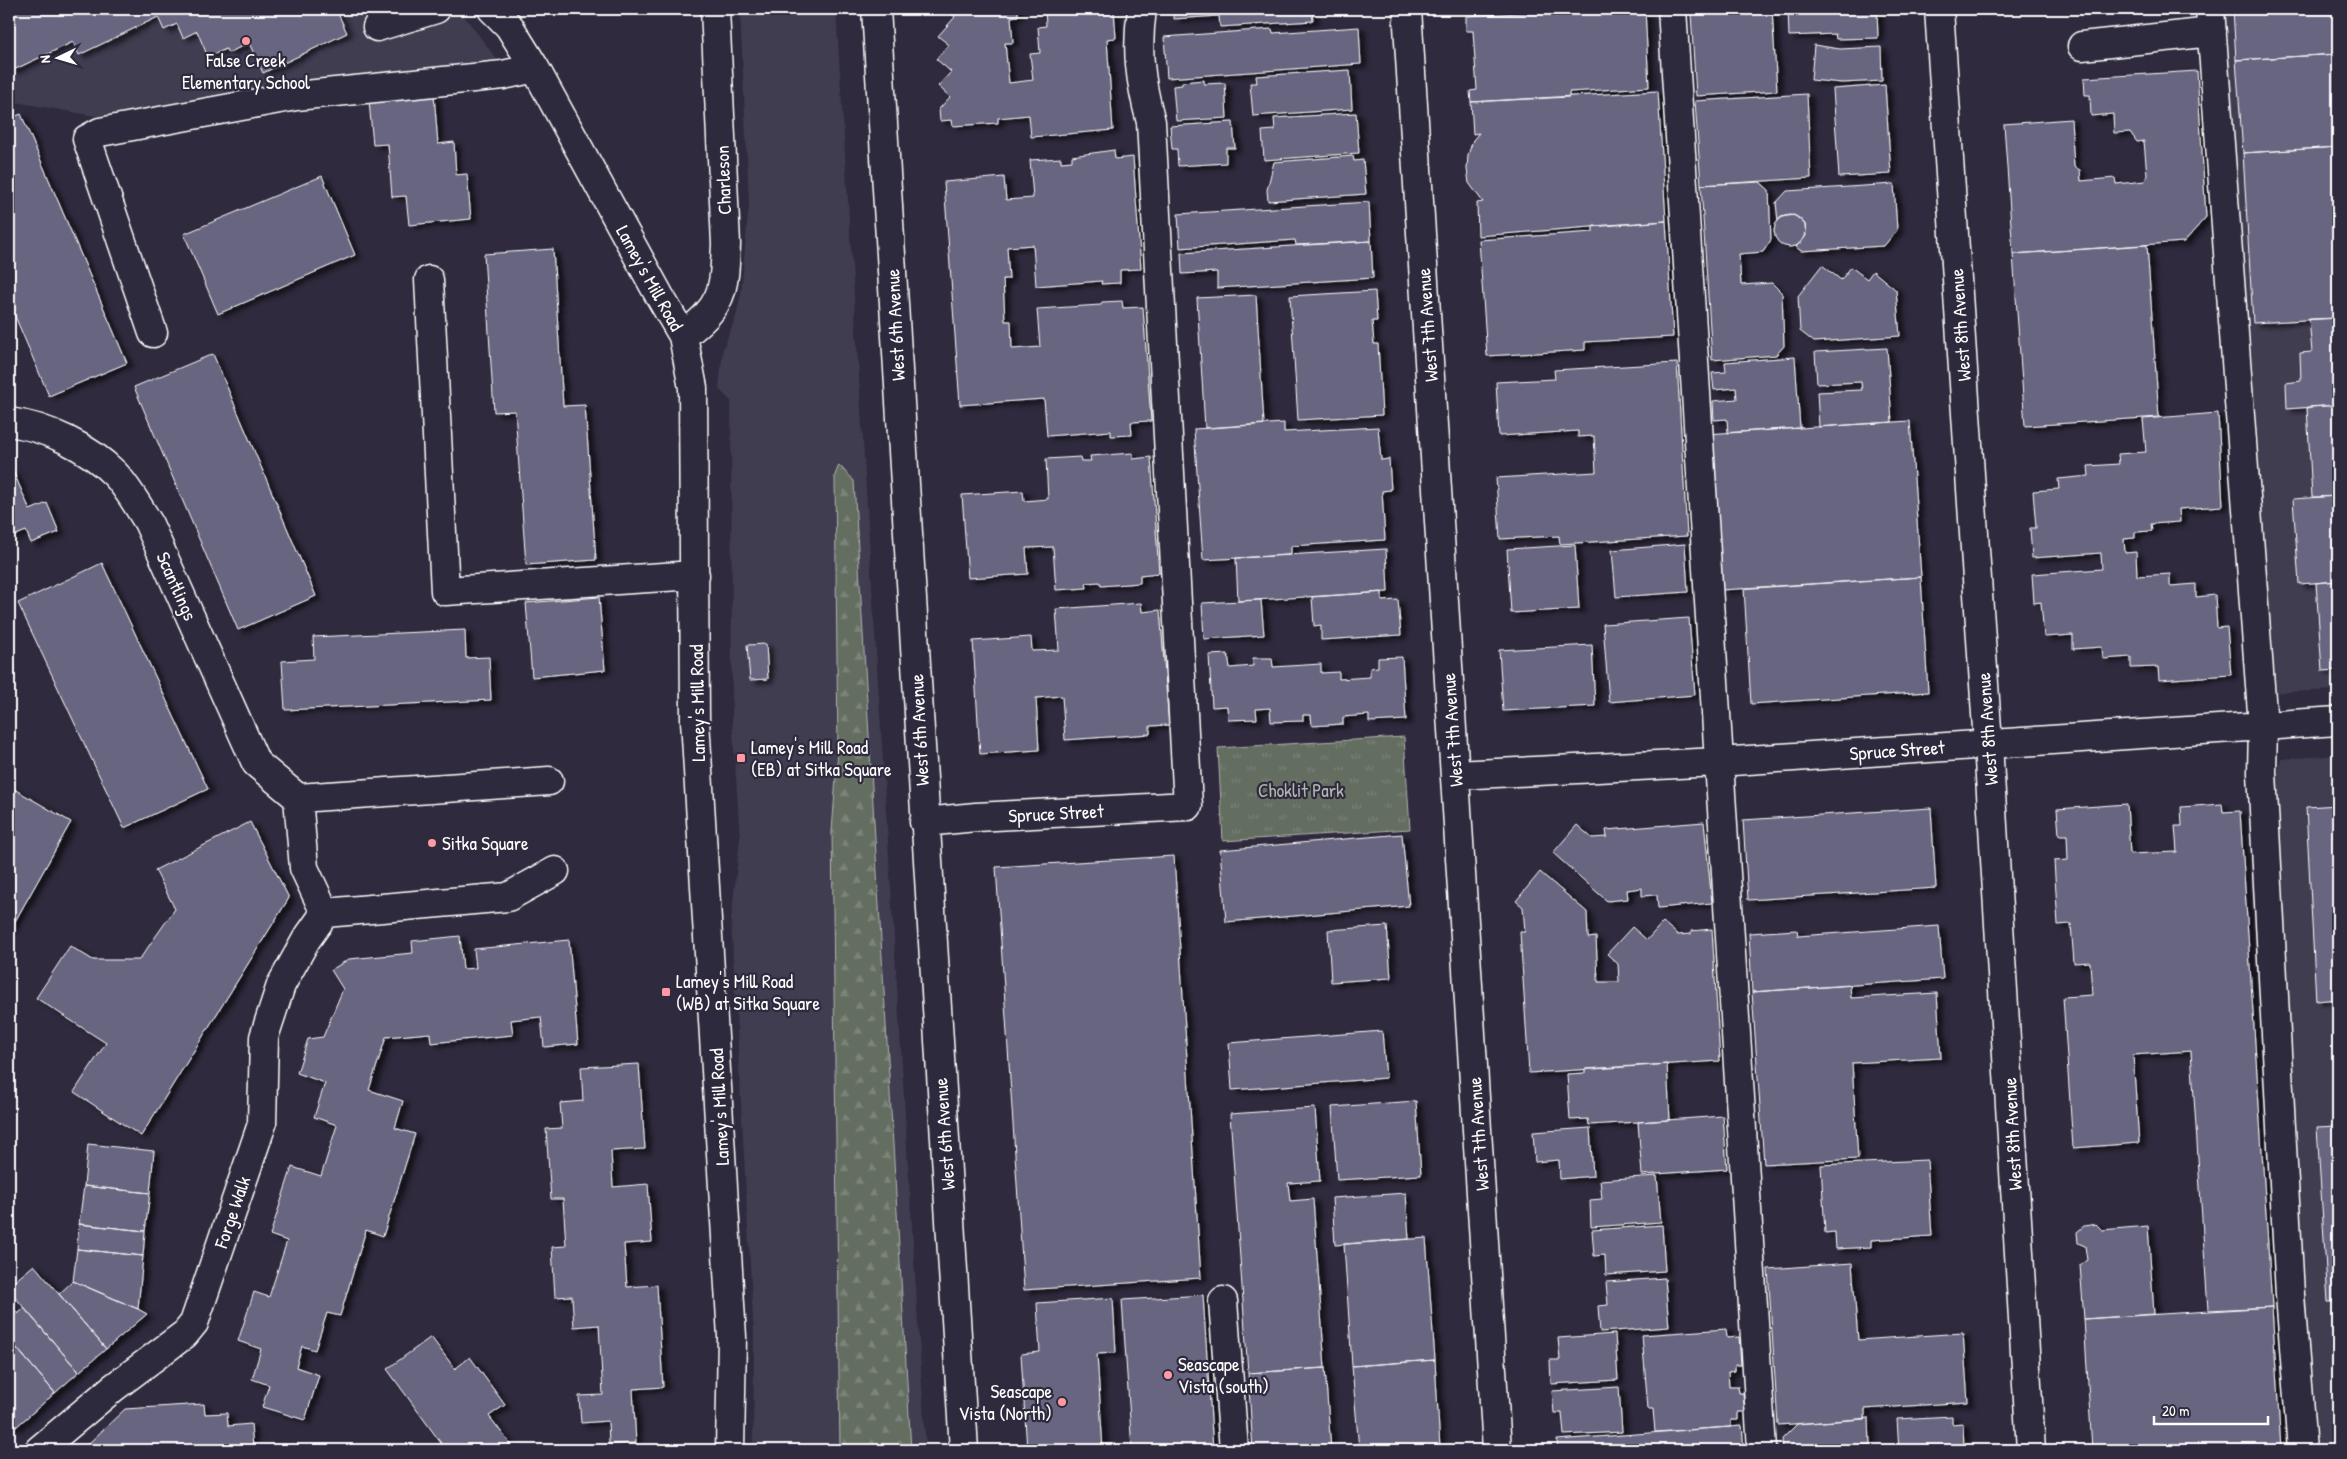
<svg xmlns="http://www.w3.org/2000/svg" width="2347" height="1459" font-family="'Patrick Hand',sans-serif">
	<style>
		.built { fill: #403c51 }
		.forest { fill: url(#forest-firs); stroke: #b2b6b0 }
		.park { fill: url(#park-tufts); stroke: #b2b6b0 }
		.building { fill: #676580; stroke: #fff; filter: url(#shadow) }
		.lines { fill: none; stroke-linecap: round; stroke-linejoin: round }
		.minor-casing { stroke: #fff; stroke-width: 31 }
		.major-casing { stroke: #fff; stroke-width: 31 }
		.minor { stroke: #2f2a3d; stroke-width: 28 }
		.major { stroke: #2f2a3d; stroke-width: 28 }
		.poi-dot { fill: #ff9aa2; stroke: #2f2a3d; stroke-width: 2 }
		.labels { text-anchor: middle; stroke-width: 4.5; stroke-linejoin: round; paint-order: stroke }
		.poi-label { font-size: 19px; fill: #fff; stroke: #2f2a3d; text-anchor: start }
		.street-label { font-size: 19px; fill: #fff; stroke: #2f2a3d }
		.park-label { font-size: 19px; fill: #b2b6b0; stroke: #2f2a3d }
	</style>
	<defs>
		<pattern id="forest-firs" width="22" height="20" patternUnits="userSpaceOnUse" patternTransform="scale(1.25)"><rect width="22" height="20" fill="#646d61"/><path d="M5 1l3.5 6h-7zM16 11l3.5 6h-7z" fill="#7b8379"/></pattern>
		<pattern id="park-tufts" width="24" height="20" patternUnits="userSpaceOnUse" patternTransform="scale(1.25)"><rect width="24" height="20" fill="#646d61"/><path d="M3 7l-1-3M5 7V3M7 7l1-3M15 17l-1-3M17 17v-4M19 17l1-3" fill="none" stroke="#7b8379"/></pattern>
		<filter id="shadow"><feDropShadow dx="5.5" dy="3" stdDeviation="2.5" flood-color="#0009"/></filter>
	</defs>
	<rect width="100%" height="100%" fill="#2f2a3d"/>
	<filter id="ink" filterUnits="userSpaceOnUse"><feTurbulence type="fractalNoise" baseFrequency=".02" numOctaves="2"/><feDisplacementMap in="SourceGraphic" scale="10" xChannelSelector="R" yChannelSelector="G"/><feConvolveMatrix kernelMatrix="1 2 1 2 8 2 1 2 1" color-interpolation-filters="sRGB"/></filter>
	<g filter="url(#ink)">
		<path class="built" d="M9 9H459L508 74 141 124 9 101Z
			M740 9H836L926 1450H753L754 1337 731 921 740 838 732 718 731 401 719 389 723 349 736 317 741 293 749 203Z
			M2213 9H2338V690L2264 693Z
			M2338 755V1450H2302L2276 782 2281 759Z"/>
		<path class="forest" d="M839 465 854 481 911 1450H840L832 832 838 750 835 475Z"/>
		<path class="park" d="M1404 737 1410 829 1223 841 1218 748Z"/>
		<path class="building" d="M9 9H336L347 33 263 73 249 43 228 53 226 49 208 57 197 31 183 38 177 24 164 30 158 17 79 55 73 42 9 72Z
			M946 9H1018V16L1011 17 1013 43H1005L1009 83 1033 80 1030 54 1040 53 1038 27 1046 26 1045 9H1114L1116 38 1107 39 1113 130 1031 137 1029 115 998 118V123L953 126 952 120 940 121 939 109 950 97 938 86 951 72 936 59 949 45 938 36 955 17Z
			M1174 9H1312L1313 21 1220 27 1219 16 1174 19Z
			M1590 9H1645L1649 87 1569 92V97L1471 102 1470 91 1477 90 1473 31H1466V16Z
			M1772 9 1777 91 1696 96 1691 13Z
			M1788 9H1877L1878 38 1836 39 1835 34 1789 36Z
			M2233 9H2338V54L2236 60Z
			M1359 27 1361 64 1167 78 1164 37 1272 29 1273 33Z
			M1814 45 1840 49 1881 47 1882 81 1842 83 1811 80Z
			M2338 54V147L2243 153 2236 60Z
			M1350 70 1352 109 1253 116 1250 83H1257L1256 76Z
			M2197 71 2206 217 2184 242 2013 254 2004 124 2071 119 2074 167 2080 170 2081 181 2115 178 2116 184 2145 181 2147 175 2144 141 2137 142 2130 132 2114 133 2113 114 2091 116 2090 95H2085L2084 78Z
			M1204 80V84L1225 83 1227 118 1176 121 1173 86 1182 85V82Z
			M1885 85 1891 174 1839 177 1833 89Z
			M1658 91 1666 221 1478 236 1477 203 1483 202 1469 183 1467 169 1468 155 1473 140 1479 133 1473 134 1471 102Z
			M1807 94 1811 178 1701 185 1695 101Z
			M434 95 438 144 454 142 456 175 467 174 471 219 409 225 406 196 392 197 388 144 373 145 369 101Z
			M1356 113 1359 153 1264 160 1262 131 1275 130 1274 118Z
			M21 114 127 363 49 396 9 302V119Z
			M1233 122 1235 148H1226V163L1178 166 1177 149H1172L1170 126Z
			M2338 147V318L2253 323 2243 153Z
			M1114 150 1115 159 1133 157 1141 269 1120 270V283L1101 284 1102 281 1036 286 1033 245 1007 247 1009 279H1003L1005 321H1011L1012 349 1040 347 1037 309 1101 305 1102 302 1122 301 1123 308 1143 307 1151 421 1131 422 1132 435 1111 436V431L1047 436 1044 399 960 405 944 182 1004 177 1006 200 1033 198 1030 160 1061 158V162L1072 161V156Z
			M1353 156 1354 161 1363 160 1366 194 1268 201 1267 190 1274 162Z
			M322 176 355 255 218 314 184 234Z
			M1760 182 1769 190 1771 240 1763 252 1739 254 1741 285 1772 283 1782 293 1784 346 1776 355 1712 360 1701 185Z
			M1894 184 1897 230 1884 246 1801 251 1796 247 1806 236 1805 224 1794 215 1781 217 1778 221 1776 203 1787 191Z
			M1369 202 1371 241 1296 245 1295 240 1180 248 1178 214Z
			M1774 231a16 16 0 1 1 32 0a16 16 0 1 1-32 0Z
			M1666 221 1673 337 1585 342V350L1487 356 1479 240 1593 232V226Z
			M1371 241 1373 278 1217 288V272L1182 274 1181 253Z
			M2147 245 2159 417 2025 426 2013 254Z
			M553 249 563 406 585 405 596 560 526 565 515 411 494 412 484 254Z
			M1822 265 1841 280 1851 267 1867 279 1873 271 1896 290 1900 336 1814 342 1800 331 1798 296Z
			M1375 291 1377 321H1372L1374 344H1378L1382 415 1298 420 1290 296Z
			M1256 295 1264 424 1205 428 1197 298Z
			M2338 318V405L2287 409 2286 383 2301 381 2300 353 2312 352 2309 319Z
			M1887 348 1892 422 1819 427 1817 392 1862 390 1861 382 1817 384 1815 352Z
			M213 354 316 596 238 630 134 387Z
			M1795 357 1800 428 1728 433 1727 419 1714 420 1713 401 1737 399 1736 388 1714 390 1712 373 1726 372 1725 362Z
			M1677 363 1687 536 1560 544 1559 536 1500 539 1496 478 1596 472 1594 436 1578 437V431L1499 436 1496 382 1555 379 1554 370Z
			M2338 405V496L2312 497 2307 407Z
			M2218 413 2223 506 2179 509 2180 522 2151 524 2152 531 2135 532V538L2124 539 2125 553 2136 552 2137 576 2170 574V586L2196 584V597L2215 595 2217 628 2227 627 2231 675 2159 680 2158 667 2131 668V657L2103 659 2102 647 2073 649V635L2044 637 2041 602 2034 603 2032 574 2102 569 2101 553 2032 558 2030 528H2036L2033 491 2059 489 2058 479 2089 476 2088 466 2119 464 2118 454 2146 452 2143 419Z
			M1910 421 1921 577 1722 590 1719 539H1712L1706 434Z
			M1284 423V432L1378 427 1381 460 1389 459 1391 490 1382 491 1385 540 1291 546V555L1203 560 1194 429Z
			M1133 453V459L1151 457 1159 573 1140 575V583L1101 586 1100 582 1086 583 1087 588 1056 590 1053 547 1026 548 1028 574 968 578 962 495 1023 491 1024 501 1048 499 1046 459 1080 457 1081 461H1091L1090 456Z
			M13 471 30 510 47 503 59 532 31 543 26 531 9 538V473Z
			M2338 496V581L2299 584 2293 499Z
			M1685 544 1688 592 1616 597 1612 550Z
			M1575 545 1579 609 1511 613 1507 549Z
			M1386 549 1388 592 1238 601 1236 558Z
			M102 563 208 789 124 828 18 603Z
			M1921 577 1928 692 1751 704 1744 588Z
			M2338 581V670L2322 671 2316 583Z
			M1382 592V601L1398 600 1401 635 1321 640V625L1314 626 1312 597Z
			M599 597 605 670 532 677 526 603Z
			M1261 600 1264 635 1204 639 1202 603Z
			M1141 603 1142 612 1160 610 1169 725 1150 726V734L1065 740 1062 696 1036 698 1039 750 980 754 973 641 1031 637 1032 651 1059 650 1056 609Z
			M1689 618 1695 695 1609 702 1603 624Z
			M465 630 466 658 489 657 491 700 285 710 282 661 314 659 313 637Z
			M766 644 768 679 750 680 747 645Z
			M1592 645 1595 706 1503 711 1499 650Z
			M1228 654 1230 668 1253 666V658H1272L1273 667 1321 664V673L1339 672V679L1370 677V668L1378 667V658L1402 657 1406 720 1369 722V715L1343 717V724L1312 726 1311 715H1303V721L1271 722 1270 708 1256 709 1257 719 1228 720 1227 706 1212 707 1209 655Z
			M9 786 71 822 9 932Z
			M2127 804 2130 854 2177 852 2175 826H2182L2181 807 2222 804 2223 812 2240 811 2272 1307 2208 1310 2191 1051 2133 1055 2139 1143 2073 1148 2063 997 2092 995 2090 962 2074 963 2071 924 2058 925 2054 861 2068 860 2067 835H2059L2057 809Z
			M2338 805V999L2316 1001 2306 807Z
			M1931 808 1936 888 1748 900 1743 820Z
			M250 822 289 898 141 1136 74 1092 106 1043 36 998 70 946 93 960H139L175 909 155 870Z
			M1704 822 1712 903 1658 908 1657 895 1642 896V888L1627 890 1628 899 1607 901 1553 853 1577 825 1592 838 1607 837 1606 830Z
			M1402 834 1409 906 1226 922 1220 850Z
			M1174 856 1201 1278 1024 1290 996 867Z
			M1540 872 1587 912 1588 938 1596 937 1598 982H1619L1618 964 1607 954 1632 927 1647 940 1663 922 1678 935 1691 934V931L1712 929 1720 1061 1529 1073 1520 932H1525L1523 907 1516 901Z
			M1387 926 1391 978 1331 982 1328 930Z
			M1939 926 1943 979 1752 992 1749 933 1797 930 1798 936Z
			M460 936 463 969 476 968 474 949 569 940 578 1044 544 1047 541 1017 511 1020 513 1035 431 1043 430 1033 386 1037 369 1090 403 1101 395 1128 415 1134 383 1236 366 1230 340 1316 327 1313 315 1350 302 1346 296 1367 319 1375 305 1420 262 1407 269 1385 252 1379 261 1349 238 1341 254 1292 269 1297 287 1241 270 1235 292 1167 321 1176 337 1125 314 1117 325 1083 297 1073 308 1039 323 1037 343 989 331 970 349 959 413 953 412 941Z
			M1850 985 1851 998 1937 993 1941 1058 1852 1063 1858 1159 1764 1164 1752 992Z
			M1382 1031 1386 1078 1232 1090 1229 1043Z
			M639 1064 645 1149 611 1151 613 1187 648 1184 652 1242 624 1244 627 1287 657 1285 663 1387 633 1389 636 1443 609 1444 608 1421 581 1423 579 1396 603 1395 599 1325 574 1327 572 1296 555 1297 552 1247 566 1246 563 1199H551L546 1129 562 1128 560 1103 583 1101 581 1067Z
			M1667 1064 1670 1120 1589 1125 1588 1119 1570 1120 1567 1074 1585 1073V1069Z
			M1416 1101 1421 1175 1337 1180 1332 1107Z
			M1315 1108 1320 1181 1288 1183 1290 1201 1313 1199 1325 1368 1248 1373 1230 1114Z
			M1723 1116 1727 1169 1642 1175 1638 1122Z
			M2338 1126V1302H2328L2317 1127Z
			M1590 1128 1593 1176 1560 1179 1559 1160 1535 1162 1533 1132Z
			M88 1144 154 1151 150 1193 84 1186Z
			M1927 1160 1932 1236 1871 1240V1247L1836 1249 1835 1232 1825 1233 1821 1165Z
			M1657 1176 1661 1222 1591 1227 1590 1200 1602 1199 1600 1180Z
			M84 1186 150 1193 145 1231 79 1224Z
			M1406 1193 1409 1239 1335 1245 1332 1198Z
			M79 1224 145 1231 143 1256 77 1249Z
			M2096 1224 2102 1230 2148 1226 2154 1314 2084 1319 2080 1265 2087 1260 2085 1246 2078 1243 2077 1232 2084 1226Z
			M1662 1225 1665 1271 1606 1275 1605 1255 1594 1256 1592 1230Z
			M1426 1238 1435 1360 1352 1366 1344 1244Z
			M77 1249 143 1256 138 1309 73 1281Z
			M1852 1263 1858 1340 1963 1333 1968 1402 1865 1409V1419L1778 1425 1768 1269Z
			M34 1265 106 1349 79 1372 9 1290V1286Z
			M1665 1278 1669 1327 1600 1332 1598 1306 1608 1305 1606 1282Z
			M73 1281 138 1309 147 1314 106 1349 59 1294Z
			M1203 1295 1213 1450H1132L1122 1300Z
			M1113 1298 1116 1353 1097 1354 1103 1450H1027L1021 1354 1040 1352 1037 1303Z
			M9 1303 18 1314 24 1308 79 1372 55 1393 9 1339Z
			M2272 1307 2281 1450H2092L2084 1319Z
			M1726 1329 1727 1338 1739 1337 1741 1365H1735V1371L1728 1372 1729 1386H1738L1739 1393H1743L1745 1412H1738V1420H1731V1427L1655 1432 1653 1409H1648L1642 1335Z
			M1615 1334 1618 1380 1551 1384 1550 1360H1560L1558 1338Z
			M431 1337 455 1369 470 1357 505 1405 489 1416 515 1450H446L387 1369Z
			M9 1339 55 1393 16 1427 9 1409Z
			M1435 1360 1440 1448 1359 1450 1352 1366Z
			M1325 1368 1331 1450H1253L1248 1373Z
			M1619 1387 1622 1432 1564 1435 1562 1413H1554L1552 1391Z
			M204 1404 205 1414 227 1413 228 1426 251 1424 253 1447 278 1445V1450H86L88 1444 125 1409Z
			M9 1409 16 1427H9Z
			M1952 1416V1424L1963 1423 1964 1450H1899L1897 1419Z
			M1869 1418 1870 1445H1863L1858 1450H1783L1782 1439 1797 1424Z
			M1742 1426 1744 1450H1558L1557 1440Z"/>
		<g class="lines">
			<g class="minor-casing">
				<path id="minor" d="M492 9 509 26 535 68 659 295 683 336 693 388 695 720 732 1337 730 1450
					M1407 9 1497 1450
					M1672 9 1762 1450
					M1939 9 1988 744 2031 1450
					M2210 9 2263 726 2262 773 2290 1295 2302 1450
					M377 27 436 9
					M2082 46 2212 32
					M429 280 445 591 695 575
					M153 333 87 139 100 132 296 96 503 75 535 68
					M683 336C723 305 724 293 726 244L715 9
					M9 422C47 427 88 447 115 474 128 488 138 506 148 522L256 763 298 798
					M1455 775 1718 762 2338 721
					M298 798 549 781
					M298 798 304 868 325 913
					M924 822 976 817 1188 806 1151 122C1140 81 1136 51 1142 9
					M325 913 508 897 555 871
					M1223 1301 1234 1450
					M39 1450 113 1388 185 1334 194 1323 262 1124 264 1037 281 985 306 940 325 913"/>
			</g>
			<g class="major-casing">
				<path id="major" d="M876 9 964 1450"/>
			</g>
			<use href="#minor" class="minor"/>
			<use href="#major" class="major"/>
		</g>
	</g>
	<g class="poi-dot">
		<circle cx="246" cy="41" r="5"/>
		<rect x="736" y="753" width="10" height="10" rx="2.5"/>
		<circle cx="432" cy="843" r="5"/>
		<rect x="661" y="987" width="10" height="10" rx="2.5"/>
		<circle cx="1168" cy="1375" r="5"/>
		<circle cx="1062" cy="1402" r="5"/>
	</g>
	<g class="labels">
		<g class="poi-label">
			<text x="246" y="67" text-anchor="middle">False Creek<tspan x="246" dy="22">Elementary School</tspan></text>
			<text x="751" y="754">Lamey's Mill Road<tspan x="751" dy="22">(EB) at Sitka Square</tspan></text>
			<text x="442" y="850">Sitka Square</text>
			<text x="676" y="988">Lamey's Mill Road<tspan x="676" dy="22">(WB) at Sitka Square</tspan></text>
			<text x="1178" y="1371">Seascape<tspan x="1178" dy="22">Vista (south)</tspan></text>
			<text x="1052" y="1398" text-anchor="end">Seascape<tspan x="1052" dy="22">Vista (North)</tspan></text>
		</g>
		<g class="street-label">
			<text transform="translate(723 180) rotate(-92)" y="7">Charleson</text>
			<text transform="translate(650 278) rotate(61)" y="7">Lamey's Mill Road</text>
			<text transform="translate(895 325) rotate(-93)" y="7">West 6th Avenue</text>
			<text transform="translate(1427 325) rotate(-94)" y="7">West 7th Avenue</text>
			<text transform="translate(1960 325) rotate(-94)" y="7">West 8th Avenue</text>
			<text transform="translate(177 586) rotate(66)" y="7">Scantlings</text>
			<text transform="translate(697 703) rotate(-91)" y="7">Lamey's Mill Road</text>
			<text transform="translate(1987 729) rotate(-94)" y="7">West 8th Avenue</text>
			<text transform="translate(919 730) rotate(-93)" y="7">West 6th Avenue</text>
			<text transform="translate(1452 730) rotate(-94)" y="7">West 7th Avenue</text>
			<text transform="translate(1897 750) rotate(-4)" y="7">Spruce Street</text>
			<text transform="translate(1056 813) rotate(-3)" y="7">Spruce Street</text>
			<text transform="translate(719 1107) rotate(-93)" y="7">Lamey's Mill Road</text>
			<text transform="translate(944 1134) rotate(-94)" y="7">West 6th Avenue</text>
			<text transform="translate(1478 1134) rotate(-94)" y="7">West 7th Avenue</text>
			<text transform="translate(2012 1134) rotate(-93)" y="7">West 8th Avenue</text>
			<text transform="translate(232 1212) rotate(-71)" y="7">Forge Walk</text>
		</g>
		<g class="park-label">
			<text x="1301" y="797">Choklit Park</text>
		</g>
	</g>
	<rect width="2347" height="1459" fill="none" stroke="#2f2a3d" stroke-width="30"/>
	<rect x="15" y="15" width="2317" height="1429" fill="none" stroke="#fff" stroke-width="2" filter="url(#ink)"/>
	<g transform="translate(58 58) rotate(265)" stroke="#2f2a3d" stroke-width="4" paint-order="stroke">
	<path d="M0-4L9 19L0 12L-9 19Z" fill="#ffffff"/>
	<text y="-8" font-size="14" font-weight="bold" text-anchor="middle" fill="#ffffff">N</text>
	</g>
	<path d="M2154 1416v8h114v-8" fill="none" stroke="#ffffff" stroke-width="2.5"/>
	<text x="2162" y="1416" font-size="15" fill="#ffffff" stroke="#2f2a3d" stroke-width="4" paint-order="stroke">20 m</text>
</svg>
